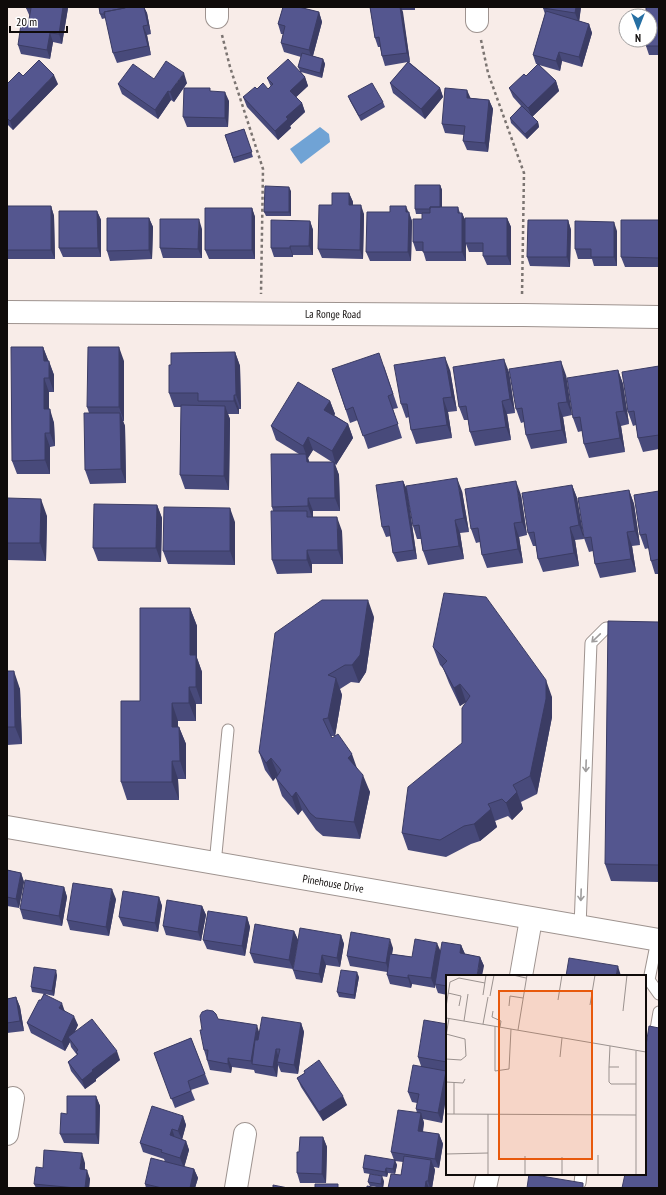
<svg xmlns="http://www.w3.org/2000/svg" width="666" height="1195" font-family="'PT Sans Narrow',sans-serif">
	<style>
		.water { fill: #70a3d5 }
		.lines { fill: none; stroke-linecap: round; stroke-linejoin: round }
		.service-casing { stroke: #9e938f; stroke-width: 13 }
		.minor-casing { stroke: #9e938f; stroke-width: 24 }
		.tertiary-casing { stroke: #9e938f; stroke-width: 24 }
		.path { stroke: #7b7471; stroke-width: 2.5; stroke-dasharray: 3 3; stroke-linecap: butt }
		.service { stroke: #fff; stroke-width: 11 }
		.minor { stroke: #fff; stroke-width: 22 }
		.tertiary { stroke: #fff; stroke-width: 22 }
		.wall { fill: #484a7b; fill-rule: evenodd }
		.shaded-wall { fill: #3b3c64 }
		.building { fill: #54568f; stroke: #3b3c64 }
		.oneway { stroke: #9f9d9d }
		.labels { text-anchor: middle; stroke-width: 4; stroke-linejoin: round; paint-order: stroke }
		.street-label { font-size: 11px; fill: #0f0b0a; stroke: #fff }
		.inset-road { fill: none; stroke: #9b928f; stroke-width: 1 }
		.view { fill: #e8590c; fill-opacity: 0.15; stroke: #e8590c; stroke-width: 2 }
		.inset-edge { fill: none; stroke: #0f0b0a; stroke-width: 2 }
	</style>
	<rect width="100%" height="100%" fill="#f8ece8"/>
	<path class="water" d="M320 127 329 134 330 142 301 164 290 149Z"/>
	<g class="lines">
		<g class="service-casing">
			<path id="service" d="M215 864 228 730
				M580 927 591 643 606 628H622
				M657 940 649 980 659 994
				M654 1041 659 1012
				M580 1183 581 1174"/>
		</g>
		<g class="minor-casing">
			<g id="minor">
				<path d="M477 7V21"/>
				<path d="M217 17V7"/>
				<path id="s1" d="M7 312 523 315 659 317"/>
				<path d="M521 976 531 919"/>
				<path d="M7 1134 13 1098"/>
				<path d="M236 1188 245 1134"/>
				<path d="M485 1188 488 1174"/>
			</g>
		</g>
		<g class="tertiary-casing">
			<g id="tertiary">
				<path id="s2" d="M7 827 659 940"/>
			</g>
		</g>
		<path class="path" d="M222 35 230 67 263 169 261 294
			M481 40 488 73 524 173 522 296"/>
		<use href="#service" class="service"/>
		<use href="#minor" class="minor"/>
		<use href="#tertiary" class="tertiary"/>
	</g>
	<path class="wall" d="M129 7H144L147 13 151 34 147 35 151 55 117 63 113 53 106 18 102 19 100 14Z
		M283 7H312V8H302L319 12 322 22 313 56 323 59 325 64 322 78 301 72 305 77 308 86 296 97 302 103 305 112 290 126 291 128 278 140 247 107 243 97 257 89H268L271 87 267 78 300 71 298 67 301 57 284 52 281 43 283 34H281L278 24Z
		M370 7H415V10H402L410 62H409L440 88 443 97 425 119 393 93 390 83 408 62 385 66 382 56 380 47H378L375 38Z
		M581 7 579 21 589 24 592 33 582 67 562 61 560 71 539 65 556 81 559 91 532 117 538 122 539 127 527 139 511 123 510 118 521 106 513 97 509 88 526 76 538 64H536L533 55 545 14 543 8Z
		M659 7V55H649L646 46Z
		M26 8H68L62 44 53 42 50 59 21 54 18 45 28 25 30 17Z
		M23 76 58 84 13 130 7 124V84Z
		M187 83 174 102 171 100 158 119 122 94 118 84Z
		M211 91 229 101 228 127H187L183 117Z
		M348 96 383 102 385 107 361 121 350 101Z
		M470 98 489 100 493 109 488 152 467 150 463 141 464 135 445 133 442 124Z
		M244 129 253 157 234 163 225 135Z
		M440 185 442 190V207H458L460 213H462L465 220 507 218 511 227V265H487L483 256V252H469L466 244V261H426L423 251H416L413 242 422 219V214H416L415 209Z
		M291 191V216H266L264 212Z
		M349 193 353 202V205L364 214 363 259 322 258 318 249 332 205Z
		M7 206H51L54 216 55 259H8L7 258Z
		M252 208 255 217V259H209L205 250Z
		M97 211 101 220V257H63L59 248Z
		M408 212H409L412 221 411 261H370L366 252Z
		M149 218 153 227 152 259 110 261 107 251Z
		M568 220 571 230 570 267 530 266 527 257Z
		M659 220V267H625L621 257Z
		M310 221 313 230V255H293V257H274L271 248Z
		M202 229V258H163L160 248Z
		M617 231V266H594L592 259H578L575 249Z
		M43 347 54 375V392H49V409L54 423 55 446 50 447V474H17L12 461Z
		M235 352 240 366 241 409H239V414H228L230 419 229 490 185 489 180 475 181 407H174L169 393 171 365Z
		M124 361V421H123L125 426 126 483 90 484 85 470 89 413 87 407Z
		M384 366 398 408 393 409 402 438 368 449 358 420 350 423 332 369Z
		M659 366V449L643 452 638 438 636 425 633 426 628 412Z
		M450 370 457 411 448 412 452 438 416 444 411 430 409 417 406 418 401 404Z
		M618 370 623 384 629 424 621 426 625 452 589 458 584 444 582 431 578 432 573 418Z
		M509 372 515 413 507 414 511 440 475 446 470 432 468 420H464L459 407Z
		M566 375 572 415 563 417 567 443 531 449 526 435 524 422 521 423 516 409Z
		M330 401 335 414 334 415 348 424 353 438 336 465 335 464 339 475 340 511H313V517L342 531 343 564H312V573L277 574 272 560 273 511 272 507 299 454 276 440 271 426ZM313 450 332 462H309L308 458Z
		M403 481 407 490 417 559 397 562 393 553 391 536 386 537 382 527Z
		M572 485 577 498 584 539 575 540 579 566 543 572 538 559 536 546H533L528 533Z
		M629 490 634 504 640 545 632 546 636 572 600 578 595 564 593 551 589 552 584 538Z
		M462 491 469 532 460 533 464 559 428 565 423 551 421 539H417L413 526Z
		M659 491V574H655L651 561 649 548 645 549 640 535Z
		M521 495 527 535 519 537 523 563 487 568 482 555 480 542 476 543 471 529Z
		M7 498 47 516 46 561 7 560Z
		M157 505 162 518 161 562 98 561 93 548Z
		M235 522V565L168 564 163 551Z
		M190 608 197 626V658L202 672V704H196V721H178V727H179L186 744V779H178L179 800H127L121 782 140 701Z
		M374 617 366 672 359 683 351 682 340 689 342 695 335 736H331L332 738 357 768 370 792 360 839 323 836 316 830 302 810 298 815 282 796 276 778 278 775 273 781 265 770 259 752Z
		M659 622V882L611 881 605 864Z
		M433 647 552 697V717L537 794 521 802 523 809 512 820 508 816 495 821 497 827 480 841 471 844 446 857 408 850 402 833 462 743 466 702 460 706 449 683 443 668 440 665Z
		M7 671 20 689 22 744 7 745Z
		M7 870 21 873 24 882 19 908 7 906Z
		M64 887 67 897 62 926 23 919 20 909Z
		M159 897 162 906 158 932 123 926 119 917Z
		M116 899 109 936 70 930 67 920Z
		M202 906 206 915 201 941 166 935 163 926Z
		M247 917 250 927 245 956 207 949 203 940Z
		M294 931 298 940 293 969 254 963 250 953Z
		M341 935 344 944 340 967 326 965 322 983 296 979 293 970Z
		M461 945 465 954 480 957 484 966 447 976V995L438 993 435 985V988L412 984 411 988 390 984 387 975V972L350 966 347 956 393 948 392 954 412 957 440 951Z
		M57 975 54 996 45 994 65 1011 78 1025 75 1032 120 1060 96 1079V1081L85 1089 71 1071 68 1062 77 1055 71 1047 70 1042 65 1051 31 1033 27 1023 44 994 32 992 31 987Z
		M359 977 355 999 339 997 337 992Z
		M16 997 20 1007 24 1031 7 1033V999Z
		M218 1019 259 1033 301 1023 304 1032 298 1074 281 1072 278 1065 277 1077 255 1073 254 1070 232 1067 231 1073 210 1070 204 1050 202 1030Z
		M447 1024V1071H446L447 1074V1091L442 1123 423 1119 424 1123 423 1132 439 1134 443 1144 439 1168 434 1167 435 1170 432 1188H388L401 1175 403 1162 395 1161 397 1165 395 1174 388 1173 387 1177 364 1173 363 1168 394 1160 391 1152 417 1113 416 1109 417 1103 412 1102 408 1092 421 1066 418 1057Z
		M191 1038 209 1084 191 1090 195 1100 175 1108 154 1053Z
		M304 1071 347 1105 323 1121 301 1087 297 1078 305 1073Z
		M96 1096 100 1106 99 1144 64 1143 60 1134Z
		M183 1116 186 1125 182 1139 186 1141 189 1150 184 1167 194 1169 198 1178 195 1188H146L145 1184 165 1162 164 1159 143 1152 140 1143Z
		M323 1137 327 1147 326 1183H300L297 1173 299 1152Z
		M85 1163V1169L90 1179 89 1188H36L34 1184 43 1168Z
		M384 1181 383 1188 370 1186 368 1182Z"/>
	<path class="shaded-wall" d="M63 7H68V8L62 44 59 34Z
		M144 7 147 13 151 34 148 25Z
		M400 7H401L403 12 410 62 407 53Z
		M576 7H581L579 23 575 13Z
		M319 12 322 22 312 59 309 50Z
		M589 24 592 33 582 67 579 57Z
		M143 26 147 35 151 55 148 46Z
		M50 33 53 42 50 59 47 50Z
		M559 52 562 61 560 71 556 61Z
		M323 59 325 64 322 78 320 73Z
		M184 73 187 83 174 102 170 92Z
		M54 75 58 84 13 130 10 121Z
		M305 77 308 86 293 100 290 91Z
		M556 81 559 91 532 117 528 108Z
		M440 88 443 97 425 119 421 109Z
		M467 90 471 99 467 98Z
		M168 91 171 100 158 119 155 110Z
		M225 92 229 101 228 127 225 118Z
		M489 100 493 109 488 152 485 143Z
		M302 103 305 112 290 126 291 128 278 140 275 131 286 117Z
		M538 122 539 127 527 139 525 134Z
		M440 185 442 190V214L440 209Z
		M289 187 291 191V216L289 212Z
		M349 193 353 202V214L349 205Z
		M361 205 364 214 363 259 360 250Z
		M51 206 54 216 55 259 51 250Z
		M406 206 412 221 411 261 408 252 406 212Z
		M252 208 255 217V259L252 250Z
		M97 211 101 220V257L98 248Z
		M462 213 466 222V261L462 252Z
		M149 218 153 227 152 259 149 250Z
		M507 218 511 227V265L507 256Z
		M199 219 202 229V258L198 249Z
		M568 220 571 230 570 267 567 257Z
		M310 221 313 230V255L309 246Z
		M614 222 617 231V266L614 257Z
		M290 246 293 255V257L290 248Z
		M43 347 48 360V375L44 361Z
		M119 347 124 361V421L119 407Z
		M235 352 240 366 241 409 236 395Z
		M445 357 450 370 457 411 452 397Z
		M504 359 509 372 515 413 510 399Z
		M49 361 54 375V392L49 378Z
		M561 361 566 375 572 415 567 402Z
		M618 370 623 384 629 424 624 411Z
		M44 378 49 392V423L44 409Z
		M234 395 239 409V414L234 401Z
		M443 398 448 412 452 438 447 425Z
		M330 401 335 414 329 423 324 410Z
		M502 401 507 414 511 440 506 427Z
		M558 403 563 417 567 443 562 430Z
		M225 406 230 419 229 490 224 476Z
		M50 409 54 423 55 446 50 433Z
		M616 412 621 426 625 452 620 438Z
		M120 413 125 426 126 483 121 469Z
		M348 424 353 438 336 465 332 451Z
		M45 433 50 447V474L45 460Z
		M308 437 313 450 308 458 311 467 307 462V457L303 446Z
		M334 462 339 475 340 511 335 498Z
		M457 478 462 491 469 532 464 518Z
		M403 481 407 490 417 559 414 550Z
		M516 481 521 495 527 535 522 522Z
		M572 485 577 498 584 539 579 525Z
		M629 490 634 504 640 545 635 531Z
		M308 498 313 511V520L308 506Z
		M41 499 47 516 46 561 40 543Z
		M157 505 162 518 161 562 156 548Z
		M230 508 235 522V565L230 551Z
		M337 517 342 531 343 564 338 550Z
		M455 520 460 533 464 559 459 546Z
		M514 523 519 537 523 563 518 549Z
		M570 527 575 540 579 566 574 553Z
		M627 532 632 546 636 572 631 559Z
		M307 550 312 564V573L307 560Z
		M368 600 374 617 366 672 359 683 352 665Z
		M190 608 197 626V658L202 672V704L196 687 190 655Z
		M14 671 20 689 22 744 15 727Z
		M336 678 342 695 335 736 328 718Z
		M546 680 552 697V717L537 794 530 776Z
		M460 684 466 702 460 706 454 688Z
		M189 687 196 704V721L189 703Z
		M172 703 178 721V744L172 727Z
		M179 727 186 744V779L180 761Z
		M352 754 358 771 348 758Z
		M271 758 278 775 273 781 266 763Z
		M172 761 178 779 179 800 172 782Z
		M363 775 370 792 360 839 354 822Z
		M296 792 302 810 298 815 292 797Z
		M517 792 523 809 512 820 506 803Z
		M491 809 497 827 480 841 474 824Z
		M21 873 24 882 19 908 16 899Z
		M64 887 67 897 62 926 59 916Z
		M112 889 116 899 109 936 106 927Z
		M159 897 162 906 158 932 155 923Z
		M202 906 206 915 201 941 198 932Z
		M247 917 250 927 245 956 242 946Z
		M294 931 298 940 293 969 289 960Z
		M341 935 344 944 340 967 337 958Z
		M390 939 393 948 389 972 386 963Z
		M437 943 441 952 435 984V988L431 978Z
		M461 945 465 954 460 953Z
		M322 955 326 965 322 983 319 974Z
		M480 957 484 966 482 976H477Z
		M618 966 621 976H616Z
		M56 970 57 975 54 996 52 991Z
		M357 972 359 977 355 999 354 995Z
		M408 975 412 984 411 988 408 978Z
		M16 997 20 1007 24 1031 20 1021Z
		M62 1003 65 1012 59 1008Z
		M74 1016 78 1025 70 1041 68 1037 70 1042 65 1051 62 1042Z
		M301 1023 304 1032 298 1074 294 1065Z
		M257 1025 260 1035 252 1064 251 1061Z
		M276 1049 279 1058 277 1062 278 1065 277 1077 273 1067Z
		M117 1051 120 1060 96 1079V1081L85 1089 82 1080 92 1070Z
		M228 1058 232 1067 231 1073 228 1064Z
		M446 1071 447 1074V1091L442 1123 438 1113Z
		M96 1096 100 1106 99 1144 96 1134Z
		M343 1096 347 1105 323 1121 319 1112Z
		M421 1113 424 1123 421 1140 418 1131Z
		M183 1116 186 1125 182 1140 178 1131Z
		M172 1129 175 1138 170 1135Z
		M439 1134 443 1144 439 1168 435 1159Z
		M323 1137 327 1147 326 1183 322 1174Z
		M186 1141 189 1150 184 1168 180 1158Z
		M82 1153 85 1163 84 1178 80 1169Z
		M395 1160 397 1165 395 1174 393 1169Z
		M431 1160 435 1170 432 1188H430L428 1181Z
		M386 1168 388 1173 387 1177 385 1172Z
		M194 1169 198 1178 195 1188H190Z
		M87 1170 90 1179 89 1188H85Z
		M382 1176 384 1181 383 1188 381 1184Z
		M426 1181 429 1188H425Z"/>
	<path class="building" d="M26 7H63L59 34 50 33 47 50 18 45 21 24 28 25 31 8H26Z
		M99 7H125V8L104 12 105 14H100Z
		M129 7H144L148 25 143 26 148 46 113 53 104 12Z
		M283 7H299L319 12 309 50 281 43 285 26 278 24Z
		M370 7H400L407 53 382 56 379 37 375 38Z
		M543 7H576L575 13 543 8Z
		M646 7H659V46H646V40H650V16H646Z
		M546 11 589 24 579 57 559 52 556 61 533 55Z
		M302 53 323 59 320 73 298 67Z
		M288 59 305 77 290 91 302 103 286 117 288 119 275 131 243 97 255 87 257 89 263 83 268 89 273 84 267 78Z
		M39 60 54 75 10 121 7 118V84L19 72 23 76Z
		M166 61 184 73 170 92 168 91 155 110 118 84 133 64 154 79Z
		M408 62 440 88 421 109 390 83Z
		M538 64 556 81 528 108 509 88 524 74 526 76Z
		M372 83 383 102 359 116 348 96Z
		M184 88H210V91L225 92V118L183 117Z
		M445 88 467 90V98L489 100 485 143 463 141 465 126 442 124Z
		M522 106 538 122 525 134 510 118Z
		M244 129 252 152 233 158 225 135Z
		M415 185H440V207H430V209H415Z
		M265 186 289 187V212H264Z
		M332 193H349V205H361L360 250 318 249 319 205H332Z
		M7 206H51V250H7Z
		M390 206H406V212H409L408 252H366L367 212H390Z
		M430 207H458V213H462V252H423V242H413V219H422V213H430Z
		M205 208H252V250H205Z
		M59 211H97L98 248H59Z
		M107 218H149V250L107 251Z
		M465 218H507V256H483V243H465Z
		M160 219H199L198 249 160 248Z
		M271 220 310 221 309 246H290V248H271Z
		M528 220H568L567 257H527Z
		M621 220H659V258L621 257Z
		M575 221 614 222V257H591V249H575Z
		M11 347H43L44 361H49V378H44V409H50V433H45V460L12 461Z
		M88 347H119V407H87Z
		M235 352 236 395H234V401H198V393H169V365H171V353Z
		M379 353 393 394 388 396 398 424 363 436 353 407 346 410 332 369Z
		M445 357 452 397 443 398 447 425 411 430 407 404H401L394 365Z
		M504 359 510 399 502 401 506 427 470 432 466 406 459 407 453 367Z
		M561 361 567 402 558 403 562 430 526 435 522 408 516 409 509 369Z
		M659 366V435L638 438 634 411 628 412 622 372Z
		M618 370 624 411 616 412 620 438 584 444 580 417 573 418 567 378Z
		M298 382 330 401 324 410 348 424 332 451 308 437 303 446 271 426Z
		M181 405 225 406 224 476 180 475Z
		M84 413H120L121 469 85 470Z
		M271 454H306L307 462H334L335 498H308V506L272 507Z
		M457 478 464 518 455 520 459 546 423 551 419 525 413 526 406 486Z
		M403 481 414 550 393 553 389 526 382 527 376 485Z
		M516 481 522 522 514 523 518 549 482 555 478 528 471 529 465 489Z
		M572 485 579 525 570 527 574 553 538 559 534 532 528 533 522 493Z
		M629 490 635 531 627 532 631 559 595 564 591 537 584 538 578 498Z
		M659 491V559L651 561 646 534 640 535 634 495Z
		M7 498 41 499 40 543H7Z
		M94 504 157 505 156 548H93Z
		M164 507 230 508V551H163Z
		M271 511H307V517H337L338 550H307V560H272Z
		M444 593 486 597 546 680V699L530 776 513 785 517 792 506 803 502 799 488 804 491 809 474 824 464 826 440 840 402 833 408 787 462 743V708L470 696 460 684 454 688 442 666 447 661 433 647Z
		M322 600H368L360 655 352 665H345L328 675 336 678 328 718 323 719 332 738 338 734 352 754 348 758 363 775 354 822 316 818 310 813 296 792 292 797 276 778 281 770 271 758 266 763 259 752 275 633Z
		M140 608H190V655H196V687H189V703H172V727H179L180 761H172V782H121V701H140Z
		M608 621 659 622V865L605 864Z
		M7 671H14L15 727H7Z
		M7 870 21 873 16 899 7 897Z
		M25 880 64 887 59 916 20 909Z
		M73 883 112 889 106 927 67 920Z
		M123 891 159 897 155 923 119 917Z
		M167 900 202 906 198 932 163 926Z
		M208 911 247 917 242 946 203 940Z
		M255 924 294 931 289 960 250 953Z
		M300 928 341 935 337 958 322 955 319 974 293 970Z
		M351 932 390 939 386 963 347 956Z
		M415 939 437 943 431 978 408 975V978L387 975 390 954 412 957Z
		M442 942 461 945 460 953 480 957 477 976H447V986L435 984Z
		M569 958 618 966 616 976H566Z
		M34 967 56 970 52 991 31 987Z
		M341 970 357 972 354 995 337 992Z
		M44 994 62 1003 59 1008 74 1016 62 1042 27 1023 39 1000H41Z
		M16 997 20 1021 7 1023V999Z
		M207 1010 213 1011 216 1014 218 1019 257 1025 251 1061 228 1058V1064L207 1060 208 1050H204L200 1030H202L200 1016 202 1012Z
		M262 1017 301 1023 294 1065 277 1062 280 1049H276L273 1067 252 1064 255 1040H258Z
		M92 1019 117 1051 92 1070 93 1071 82 1080 68 1062 78 1054 76 1052 78 1050 68 1037Z
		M424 1020 447 1024V1062L418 1057Z
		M649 1026 659 1028V1188H622L625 1174H645V1052Z
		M191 1038 205 1074 188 1081 191 1091 171 1099 154 1053Z
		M319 1060 343 1096 319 1112 297 1078 305 1073 304 1071Z
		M413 1065 446 1071 438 1113 416 1109 419 1094 408 1092Z
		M67 1096H96V1134H60L61 1113 67 1114Z
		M152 1106 183 1116 178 1131 172 1129 170 1135 186 1141 180 1158 161 1152 162 1150 140 1143Z
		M398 1110 421 1113 418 1131 439 1134 435 1159 391 1152Z
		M300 1137H323L322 1174 297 1173V1152H299Z
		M44 1150 82 1153 80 1169 87 1170 85 1188H76L34 1184 36 1167 43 1168Z
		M365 1155 395 1160 393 1169 386 1168 385 1172 363 1168Z
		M404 1156 431 1160 428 1181H426L425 1188H388L391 1174 401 1175Z
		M151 1158 194 1169 190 1188H162L145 1184Z
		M370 1174 382 1176 381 1184 368 1182Z
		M529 1174 583 1183V1188H527Z
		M315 1184H338V1188H315Z
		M273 1185 288 1188H273Z
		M367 1186 377 1188H367Z"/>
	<defs><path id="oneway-shaft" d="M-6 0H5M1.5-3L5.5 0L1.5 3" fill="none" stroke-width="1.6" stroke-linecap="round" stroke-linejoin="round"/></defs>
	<g class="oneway">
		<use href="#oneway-shaft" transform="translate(596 638) rotate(136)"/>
		<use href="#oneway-shaft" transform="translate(586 766) rotate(92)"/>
		<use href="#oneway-shaft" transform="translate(581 895) rotate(92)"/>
	</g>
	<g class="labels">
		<g class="street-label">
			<text dy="4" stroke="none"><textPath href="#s1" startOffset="326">La Ronge Road</textPath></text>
			<text dy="4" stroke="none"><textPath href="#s2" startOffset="331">Pinehouse Drive</textPath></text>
		</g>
	</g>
	<g transform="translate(446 975)">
		<rect width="200" height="200" fill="#f8ece8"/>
		<path class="inset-road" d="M67 0 80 3M4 7 13 3 39 8M2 18 15 21 13 31M37 20 40 0M44 21 48 0M112 25 116 0M144 30 149 0M63 31 64 21 77 23M0 32 4 7M47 36 46 42 55 46 54 52M177 36 181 0M0 43 200 77M18 46 22 19M37 49 42 22M49 51V96L63 94 65 54M72 55 81 0M0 61 3 43M114 82 116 63M0 84 15 85 20 81 19 64 0 59M163 92 164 71M173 92H163V107L165 109H190M0 107 17 108 19 104M8 108V139M0 139 190 140M42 139V200M0 179 42 178M152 180V200M79 181V200M116 200V182M190 200V76"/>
		<path class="view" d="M53 16H146V184H53Z"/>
		<rect width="200" height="200" class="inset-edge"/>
	</g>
	<rect width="666" height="1195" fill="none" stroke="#0f0b0a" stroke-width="16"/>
	<g transform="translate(638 28) rotate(180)"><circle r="19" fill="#ffffff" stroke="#9f9d9d"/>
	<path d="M0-3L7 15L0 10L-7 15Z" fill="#266fa3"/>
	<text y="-6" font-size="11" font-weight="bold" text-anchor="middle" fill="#0f0b0a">N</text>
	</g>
	<path d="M10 26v6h57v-6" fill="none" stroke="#0f0b0a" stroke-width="2"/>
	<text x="16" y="26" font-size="12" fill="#0f0b0a" stroke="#ffffff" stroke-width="3" paint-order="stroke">20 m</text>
</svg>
